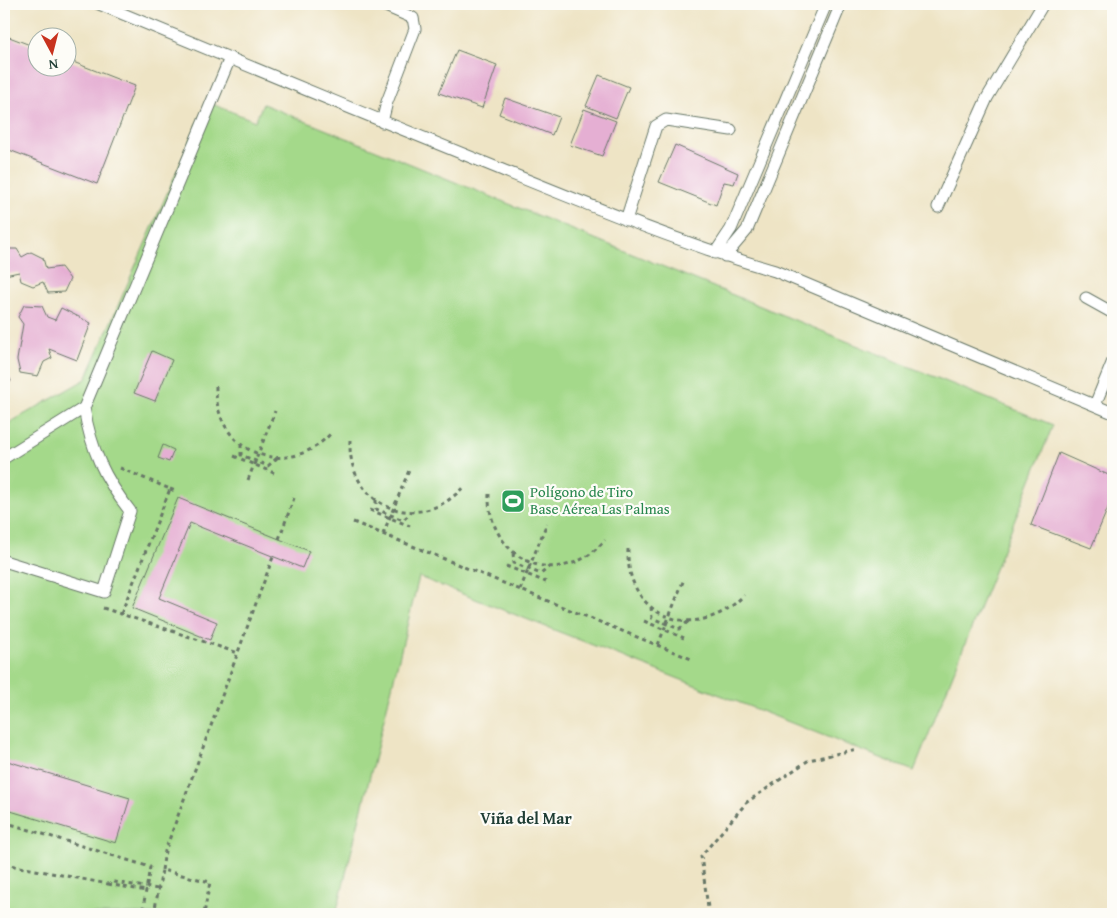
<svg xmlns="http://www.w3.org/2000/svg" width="1117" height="918" font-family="'Gentium Book Plus',serif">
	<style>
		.green { fill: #a4d98a; stroke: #628b5f }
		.building { fill: #e5afd3 }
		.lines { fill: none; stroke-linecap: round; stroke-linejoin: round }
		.service-casing { stroke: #677767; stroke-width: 13 }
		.path { stroke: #677767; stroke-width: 3; stroke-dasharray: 4 4; stroke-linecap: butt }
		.service { stroke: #fff; stroke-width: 11 }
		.labels { text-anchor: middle; stroke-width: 4.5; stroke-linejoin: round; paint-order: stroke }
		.leisure-label { font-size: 15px; fill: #27864d; stroke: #fdfcf7; text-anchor: start }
		.neighbourhood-label { font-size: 16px; font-weight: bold; fill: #1f3d34; stroke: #fdfcf7 }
	</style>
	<rect width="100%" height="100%" fill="#fdfcf7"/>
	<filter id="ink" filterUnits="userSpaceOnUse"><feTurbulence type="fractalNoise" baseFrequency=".02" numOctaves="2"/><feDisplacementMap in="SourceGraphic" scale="10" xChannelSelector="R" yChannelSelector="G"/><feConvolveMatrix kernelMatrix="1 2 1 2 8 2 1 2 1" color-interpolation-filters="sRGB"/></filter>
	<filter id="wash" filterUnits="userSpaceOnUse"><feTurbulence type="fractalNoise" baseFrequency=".0096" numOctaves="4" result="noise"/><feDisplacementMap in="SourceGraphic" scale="20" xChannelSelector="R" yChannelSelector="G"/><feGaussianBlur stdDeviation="1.12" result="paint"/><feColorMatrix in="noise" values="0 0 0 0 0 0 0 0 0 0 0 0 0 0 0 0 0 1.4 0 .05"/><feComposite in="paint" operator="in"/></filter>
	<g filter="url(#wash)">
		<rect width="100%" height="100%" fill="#eee4c5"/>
		<path class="green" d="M207 102 255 121 263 104 1053 425 914 771 419 577 336 914H4V426L86 379Z"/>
		<g id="blocks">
			<path class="building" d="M4 35 38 48V68H68V60L135 86 97 184 4 148Z
				M457 50 497 65 482 108 439 93Z
				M599 75 629 87 616 118 586 106Z
				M505 98 559 117 552 135 499 114Z
				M584 109 616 121 602 156 570 145Z
				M675 145 738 173 734 184 724 182 716 205 659 182Z
				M4 249H17L22 257 31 252 43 258 46 269 61 267 70 279 64 292 48 293 43 282 33 286 21 281 19 272 5 275 4 272Z
				M24 305 42 306 47 317 55 320 61 308 91 323 77 360 49 349 52 358 44 362 38 376 20 373 17 360 23 324 18 317Z
				M152 351 172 360 155 401 134 393Z
				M4 366 11 381 4 389Z
				M163 445 174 450 169 462 158 458Z
				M1059 453 1113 477V496L1091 548 1031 525Z
				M178 498 309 551 302 568 190 523 159 598 217 622 210 640 132 608Z
				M4 760 130 798 116 843 4 809Z"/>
		</g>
	</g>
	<g filter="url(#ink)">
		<use href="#blocks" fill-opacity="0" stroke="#677767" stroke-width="1"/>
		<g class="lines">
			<g class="service-casing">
				<path id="service" d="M99 4C232 59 366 115 500 169 591 206 681 243 775 271L1113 413
					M381 4 413 18 415 29 387 102 382 122
					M938 207 987 98 1043 4
					M626 220 656 126 666 120 731 130
					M715 253 731 229 826 4
					M725 256 747 230 841 4
					M1086 298 1113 313
					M1095 405 1113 361
					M4 458 84 408 230 58
					M4 561 104 592 130 511C104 478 91 449 84 408"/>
			</g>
			<path class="path" d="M216 386C214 454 288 482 332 432
				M350 440C347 508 421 537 465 485
				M241 444V455L268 466 277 458
				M234 456 274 473
				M120 468 170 489 121 614
				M248 480 275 411
				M170 489 175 491
				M489 494C487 542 531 582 578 561 589 556 597 549 605 540
				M376 500V509L403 520 412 512
				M370 510 410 526
				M353 522 694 660
				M383 534 410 468
				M279 539 294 498
				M628 549C625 618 697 645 744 595
				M513 553 514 563 541 574 550 566
				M506 566 546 582
				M520 590 547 523
				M651 607 652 618 679 629 689 621
				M103 608 238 653
				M644 621 684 638
				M658 645 684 579
				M4 822 150 867 142 914
				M4 864 108 884 114 882 158 889
				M162 870 165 851 273 557
				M108 884 146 891
				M154 914 162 870 210 882 204 914
				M711 914 708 908 701 856 747 802 809 760 857 749"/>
			<use href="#service" class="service"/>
		</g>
	</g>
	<defs>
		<g id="stadium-square" transform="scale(1.25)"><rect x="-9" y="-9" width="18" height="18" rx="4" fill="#2e9e5b" stroke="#fdfcf7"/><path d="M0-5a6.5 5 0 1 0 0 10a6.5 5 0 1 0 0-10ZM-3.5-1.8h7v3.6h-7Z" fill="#fff"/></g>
	</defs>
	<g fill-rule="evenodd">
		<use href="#stadium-square" x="513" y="501"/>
	</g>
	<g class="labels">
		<g class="leisure-label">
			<text x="530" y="497">Polígono de Tiro<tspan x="530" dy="17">Base Aérea Las Palmas</tspan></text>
		</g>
		<g class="neighbourhood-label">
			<text x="526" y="824">Viña del Mar</text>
		</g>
	</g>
	<rect width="1117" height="918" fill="none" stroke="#fdfcf7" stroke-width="20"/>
	<g transform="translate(52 52) rotate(173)"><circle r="24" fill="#fdfcf7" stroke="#a4b0a9"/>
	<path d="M0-4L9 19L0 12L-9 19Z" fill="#c8321e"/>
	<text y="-8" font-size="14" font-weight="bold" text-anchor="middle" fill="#1f3d34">N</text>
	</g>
</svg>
